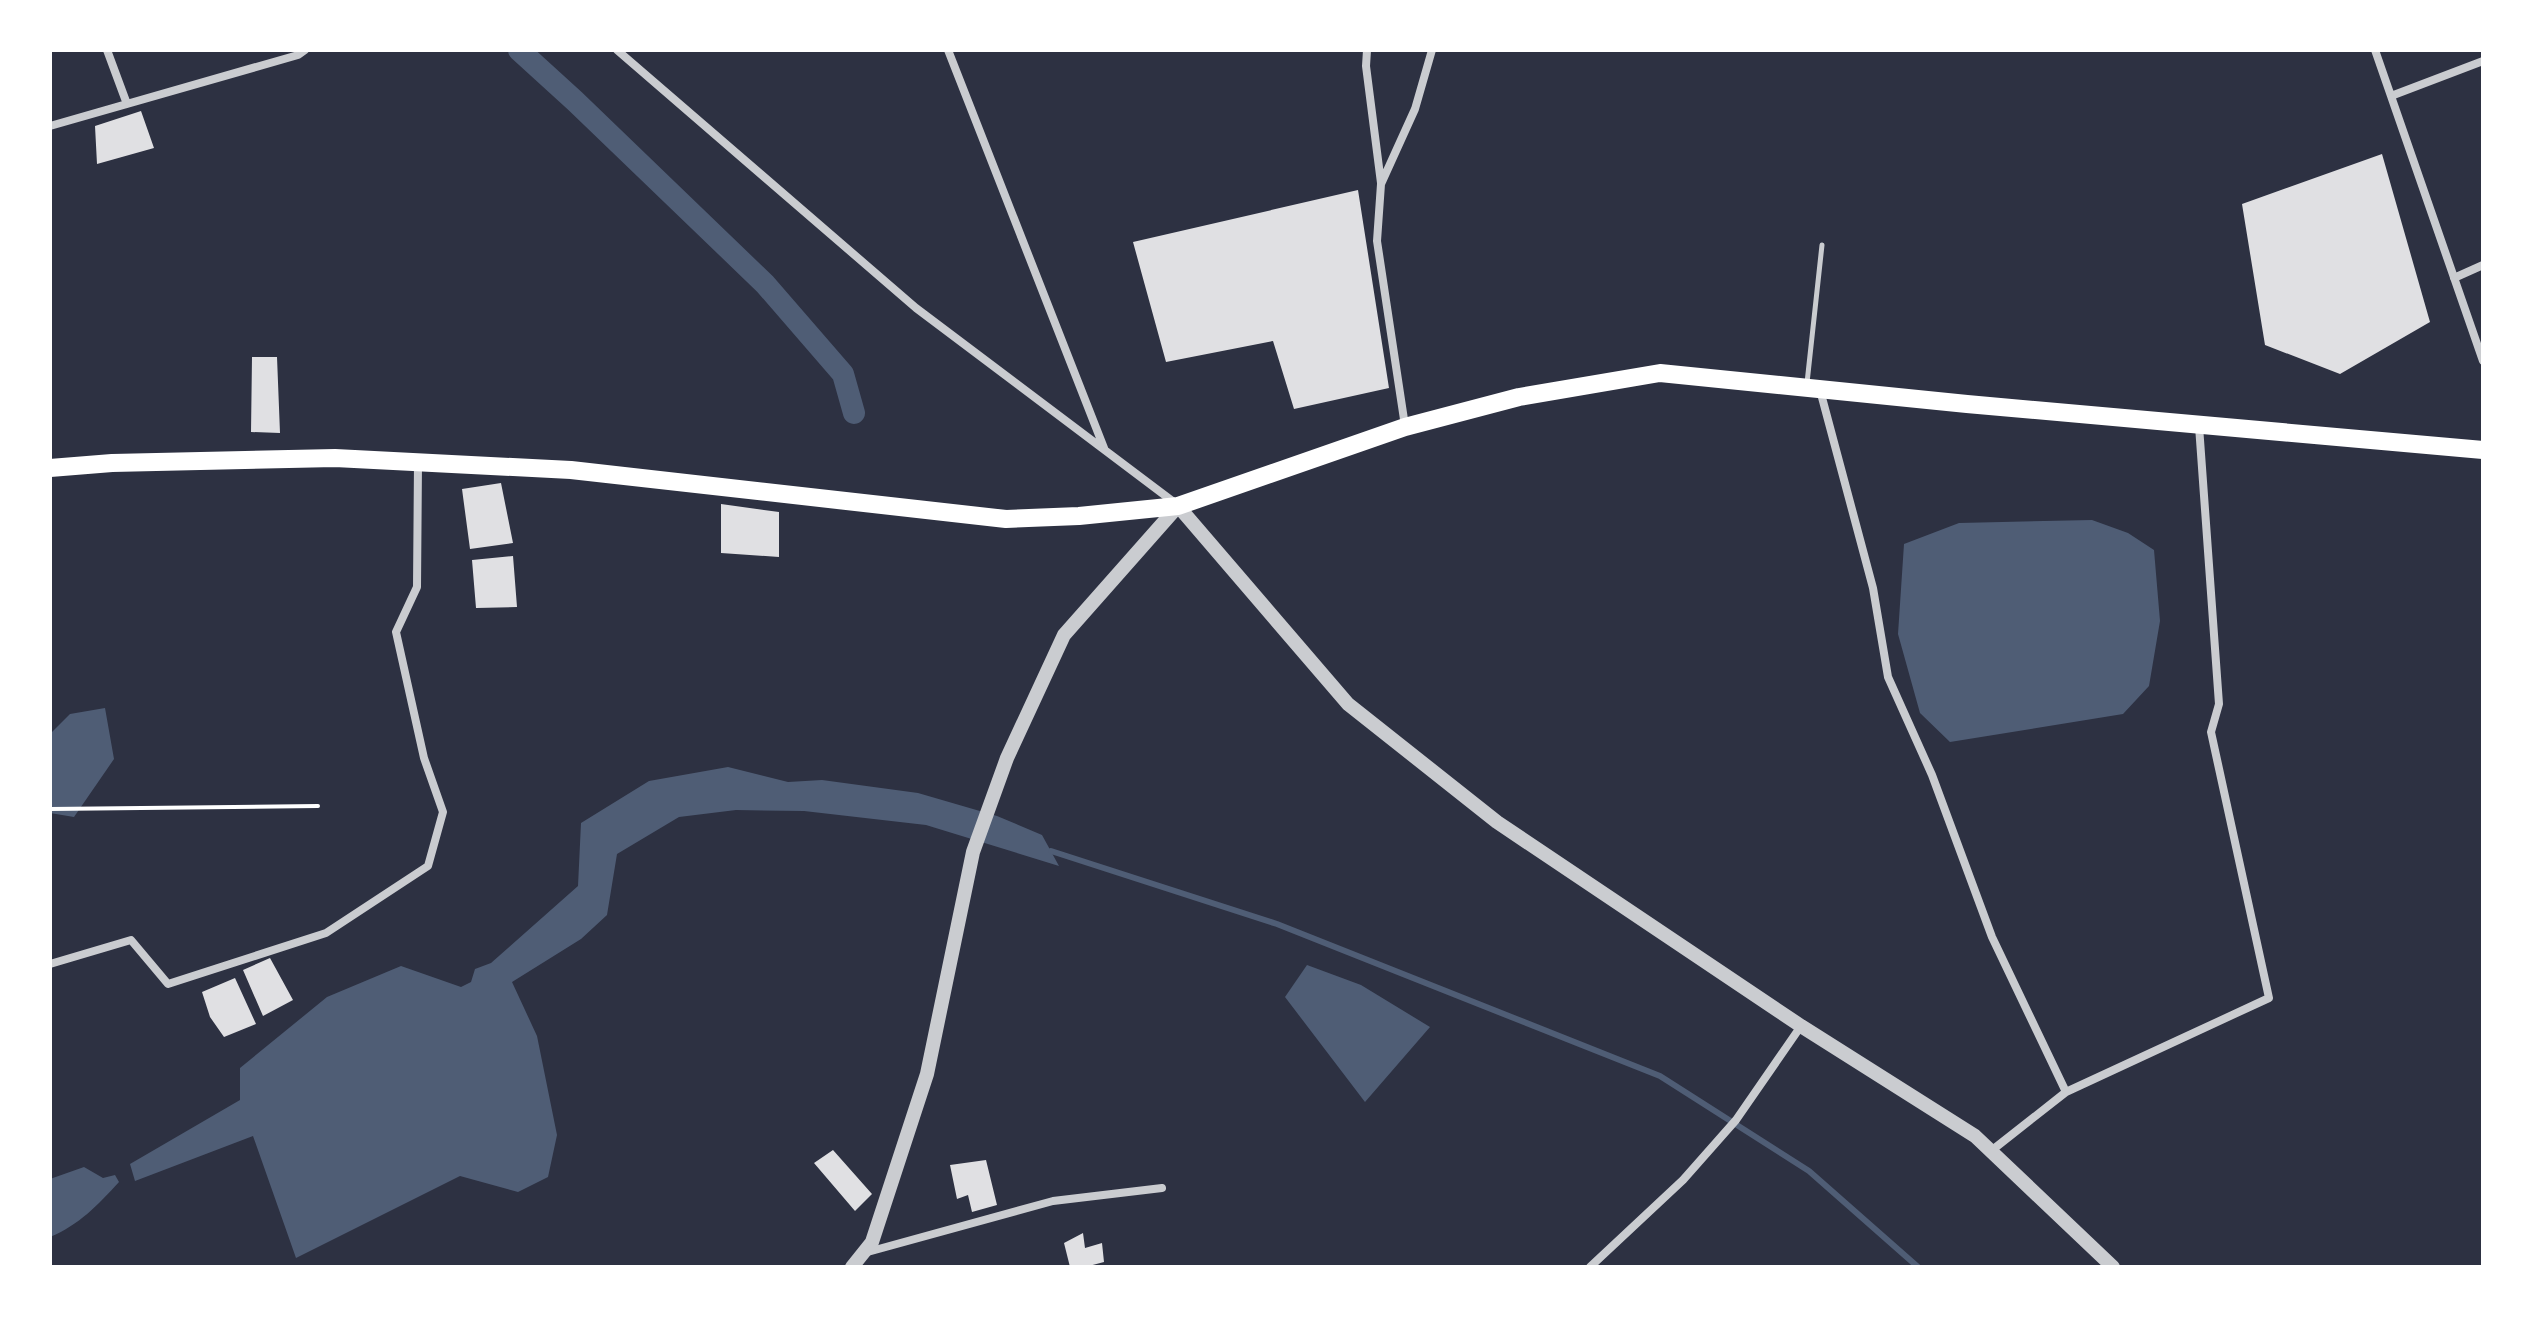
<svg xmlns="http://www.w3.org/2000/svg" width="2533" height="1317" font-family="'Nunito Sans',sans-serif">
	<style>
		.water { fill: #4f5d75 }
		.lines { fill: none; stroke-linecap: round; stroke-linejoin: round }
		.stream { stroke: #4f5d75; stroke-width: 6 }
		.canal { stroke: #4f5d75; stroke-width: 22 }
		.building { fill: #e0e0e3 }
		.path { stroke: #fff; stroke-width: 4 }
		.service { stroke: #caccd0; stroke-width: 5 }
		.minor { stroke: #caccd0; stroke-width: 8 }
		.tertiary { stroke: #caccd0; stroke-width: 14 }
		.trunk { stroke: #fff; stroke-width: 18 }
	</style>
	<rect width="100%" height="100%" fill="#2d3142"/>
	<path class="water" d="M2092 520 2128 533 2154 550 2160 621 2149 686 2123 714 1950 742 1920 713 1898 634 1904 544 1959 523Z
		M105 708 114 759 74 817 50 813V734L70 714Z
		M728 767 788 782 822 780 918 793 997 816 1042 835 1059 866 926 825 804 811 736 810 679 817 617 854 607 915 581 939 512 982 537 1036 557 1135 548 1177 518 1192 460 1176 296 1258 253 1136 135 1181 130 1164 240 1100V1068L327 997 401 966 461 987 471 982 475 969 491 963 578 886 581 823 649 781Z
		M1307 965 1361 985 1430 1027 1365 1102 1285 997Z
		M84 1167 103 1178 115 1175 119 1182C98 1205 79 1225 50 1237V1179Z"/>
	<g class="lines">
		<path class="stream" d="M1051 851 1277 924 1660 1076 1809 1171 1918 1267"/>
		<path class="canal" d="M519 50 575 101 765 284 843 374 854 413"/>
	</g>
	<path class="building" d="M141 111 154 148 97 164 95 126Z
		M2382 154 2430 322 2340 374 2265 345 2242 204Z
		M1358 190 1389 388 1294 409 1273 341 1166 362 1133 242Z
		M252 357H277L280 433 251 432Z
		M501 483 513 543 470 549 462 489Z
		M721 504 779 512V557L721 553Z
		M513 556 517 607 476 608 472 560Z
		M270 958 293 1000 263 1016 243 970Z
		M235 978 256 1024 224 1037 210 1017 202 992Z
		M833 1150 872 1194 855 1211 814 1163Z
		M986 1160 997 1205 972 1212 968 1195 957 1199 950 1165Z
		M1083 1233 1085 1248 1102 1243 1104 1262 1085 1267H1070L1064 1243Z"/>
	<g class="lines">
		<path class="path" d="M50 809 318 806"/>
		<path class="service" d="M1807 383 1822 245"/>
		<path class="minor" d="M107 50 127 104
			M617 50 916 308 1175 503
			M948 50 1104 448
			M1367 50 1366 66 1381 183
			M2375 50 2483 361
			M2391 96 2483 61
			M50 126 298 55 305 50
			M2454 278 2483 265
			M1820 390 1873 588 1888 677 1932 775 1992 937 2066 1092 1991 1151
			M1405 426 1377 241 1381 184 1415 109 1432 50
			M50 964 131 940 168 984 326 933 428 866 443 812 424 758 396 632 417 587 418 463
			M2066 1092 2269 998 2211 732 2219 704 2199 426
			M864 1253 1053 1201 1162 1188
			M1590 1267 1683 1180 1736 1120 1801 1026"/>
		<path class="tertiary" d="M852 1267 872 1242 927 1074 973 852 1007 758 1064 635 1178 506 1348 704 1497 822 1801 1026 1975 1136 2113 1267"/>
		<path class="trunk" d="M50 468 112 463 335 458 571 470 1006 519 1079 516 1178 506 1405 427 1519 397 1660 373 1967 404 2483 450"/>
	</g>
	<rect width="2533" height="1317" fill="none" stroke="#ffffff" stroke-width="104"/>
</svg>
